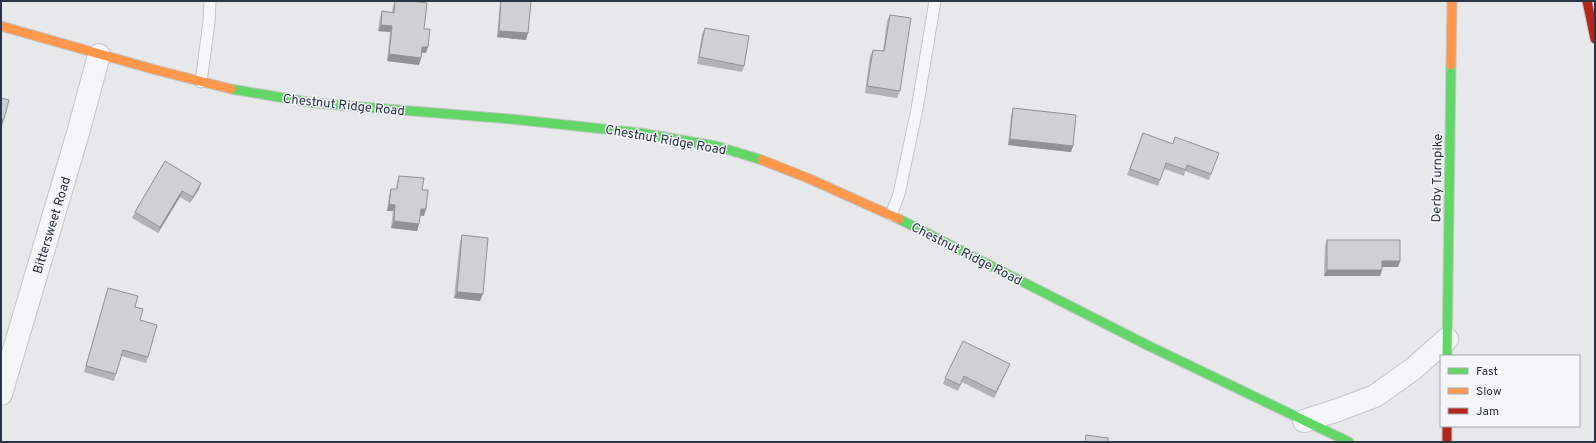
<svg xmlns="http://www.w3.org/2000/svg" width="1596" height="443" font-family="Overpass,sans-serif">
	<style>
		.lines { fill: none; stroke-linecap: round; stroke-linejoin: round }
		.lane-casing { stroke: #c4c6c8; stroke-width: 13 }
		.street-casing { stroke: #c4c6c8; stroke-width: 24 }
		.fast-casing { stroke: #c4c6c8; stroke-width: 11 }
		.slow-casing { stroke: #c4c6c8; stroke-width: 11 }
		.jam-casing { stroke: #c4c6c8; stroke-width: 11 }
		.lane { stroke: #f5f6f7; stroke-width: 11 }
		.street { stroke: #f5f6f7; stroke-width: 22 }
		.fast { stroke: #63d668; stroke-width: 9 }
		.slow { stroke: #ff974d; stroke-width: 9 }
		.jam { stroke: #b3261e; stroke-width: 9 }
		.wall { fill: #b1b3b5 }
		.shaded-wall { fill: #909294 }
		.building { fill: #ced0d3; stroke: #909294 }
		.labels { text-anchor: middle; stroke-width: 3; stroke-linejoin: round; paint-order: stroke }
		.street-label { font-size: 13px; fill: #2b3445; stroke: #f4f6f9 }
	</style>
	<rect width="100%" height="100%" fill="#e6e8ea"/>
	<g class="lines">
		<g class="lane-casing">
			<path id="lane" d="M201 82 209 22 210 1
				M891 215 899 194 917 109 935 1"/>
		</g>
		<g class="street-casing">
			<path id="street" d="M1 394 78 133 99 55
				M1304 421 1338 410 1375 396 1413 369 1447 339"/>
		</g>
		<g class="fast-casing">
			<path id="fast" d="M231 89 314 103 511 119 641 133 716 146 762 160
				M899 219 1147 345 1349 442
				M1447 356 1451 65"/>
		</g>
		<g class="slow-casing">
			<path id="slow" d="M1 26 156 70 231 89
				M1451 65 1452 1
				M762 160 810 179 899 219"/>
		</g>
		<g class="jam-casing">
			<path id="jam" d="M1587 1 1595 39
				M1447 426V442"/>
		</g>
		<use href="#lane" class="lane"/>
		<use href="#street" class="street"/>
		<use href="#fast" class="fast"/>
		<use href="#slow" class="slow"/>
		<use href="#jam" class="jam"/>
	</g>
	<path class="wall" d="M395 1H409L424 29 426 53H422L421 58 419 65 387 61 390 32 378 31 380 17 382 11 392 12 393 6Z
		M500 1H531L526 40 497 37Z
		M890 15 900 91 897 98 865 93 870 56 873 50 883 51 887 21Z
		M705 28 744 66 742 72 697 64 702 34Z
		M1013 108 1073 146 1071 152 1008 145 1011 115Z
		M1143 133 1211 174 1209 180 1185 171 1184 176 1164 169 1158 186 1127 175Z
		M165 161 201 183 199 189 190 203 180 197 158 233 132 218 135 212Z
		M399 176 422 190 424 216 420 215 417 231 391 228 393 211H387L389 195 391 189H396L397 182Z
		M462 235 480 301 454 298 460 241Z
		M1327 240 1400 261 1398 267H1382V270L1380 276H1324L1325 246Z
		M108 288 135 307 140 320 148 357 146 363 121 356 114 381 84 372Z
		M1010 364 1007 370 994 398 962 382 958 391 943 384 945 378Z"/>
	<path class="shaded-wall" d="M381 25 392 26 390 32 378 31Z
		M499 31 528 33 526 40 497 37Z
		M422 47H428L426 53H420Z
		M389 54 421 58 419 65 387 61Z
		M4 119 2 126H1V120Z
		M1010 139 1073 146 1071 152 1008 145Z
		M201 183 199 189 190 203 193 197Z
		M182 191 180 197 158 233 160 227Z
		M389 204 395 205 393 211H387Z
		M421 209H426L424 216 419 215Z
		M394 221 419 224 417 231 391 228Z
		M1382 261H1400L1398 267H1380Z
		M1327 270H1382L1380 276H1324Z
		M457 292 483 294 480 301 454 298Z
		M1010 364 1007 370 994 398 996 392Z"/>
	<path class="building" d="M395 1H409L427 3 424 29H430L428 47H422L421 58 389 54 392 26 381 25 382 11 394 13Z
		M501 1H531L528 33 499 31Z
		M890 15 911 18 900 91 867 86 873 50 884 51Z
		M705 28 749 36 744 66 699 57Z
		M1 98 9 100 4 119 1 120Z
		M1013 108 1076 115 1073 146 1010 139Z
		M1143 133 1173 144 1175 137 1219 153 1211 174 1187 165 1186 170 1166 163 1160 180 1130 169Z
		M165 161 201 183 193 197 182 191 160 227 135 212Z
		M399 176 424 178 422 190H428L426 209H421L419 224 394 221 395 205 389 204 391 189H397Z
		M462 235 488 238 483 294 457 292Z
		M1327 240H1400V261H1382V270H1327Z
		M108 288 138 296 135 307 143 309 140 320 157 325 148 357 123 350 116 374 86 366Z
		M963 341 1010 364 996 392 964 376 960 385 945 378Z
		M1086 435 1108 438V442H1085Z"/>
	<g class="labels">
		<g class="street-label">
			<text transform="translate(344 104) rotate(6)" y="5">Chestnut Ridge Road</text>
			<text transform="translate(666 139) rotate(10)" y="5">Chestnut Ridge Road</text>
			<text transform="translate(1436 178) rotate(-89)" y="5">Derby Turnpike</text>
			<text transform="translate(51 225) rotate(-73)" y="5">Bittersweet Road</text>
			<text transform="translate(967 253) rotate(27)" y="5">Chestnut Ridge Road</text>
		</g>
	</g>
	<rect width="1596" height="443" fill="none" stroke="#2b3445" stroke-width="4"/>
	<rect x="1440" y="355" width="140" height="72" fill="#f4f6f9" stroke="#a4a8b1"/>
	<rect x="1448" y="368" width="20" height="6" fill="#63d668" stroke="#a4a8b1"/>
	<text x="1476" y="375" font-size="12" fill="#2b3445">Fast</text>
	<rect x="1448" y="388" width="20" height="6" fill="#ff974d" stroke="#a4a8b1"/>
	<text x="1476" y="395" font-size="12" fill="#2b3445">Slow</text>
	<rect x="1448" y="408" width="20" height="6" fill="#b3261e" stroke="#a4a8b1"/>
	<text x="1476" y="415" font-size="12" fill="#2b3445">Jam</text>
</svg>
